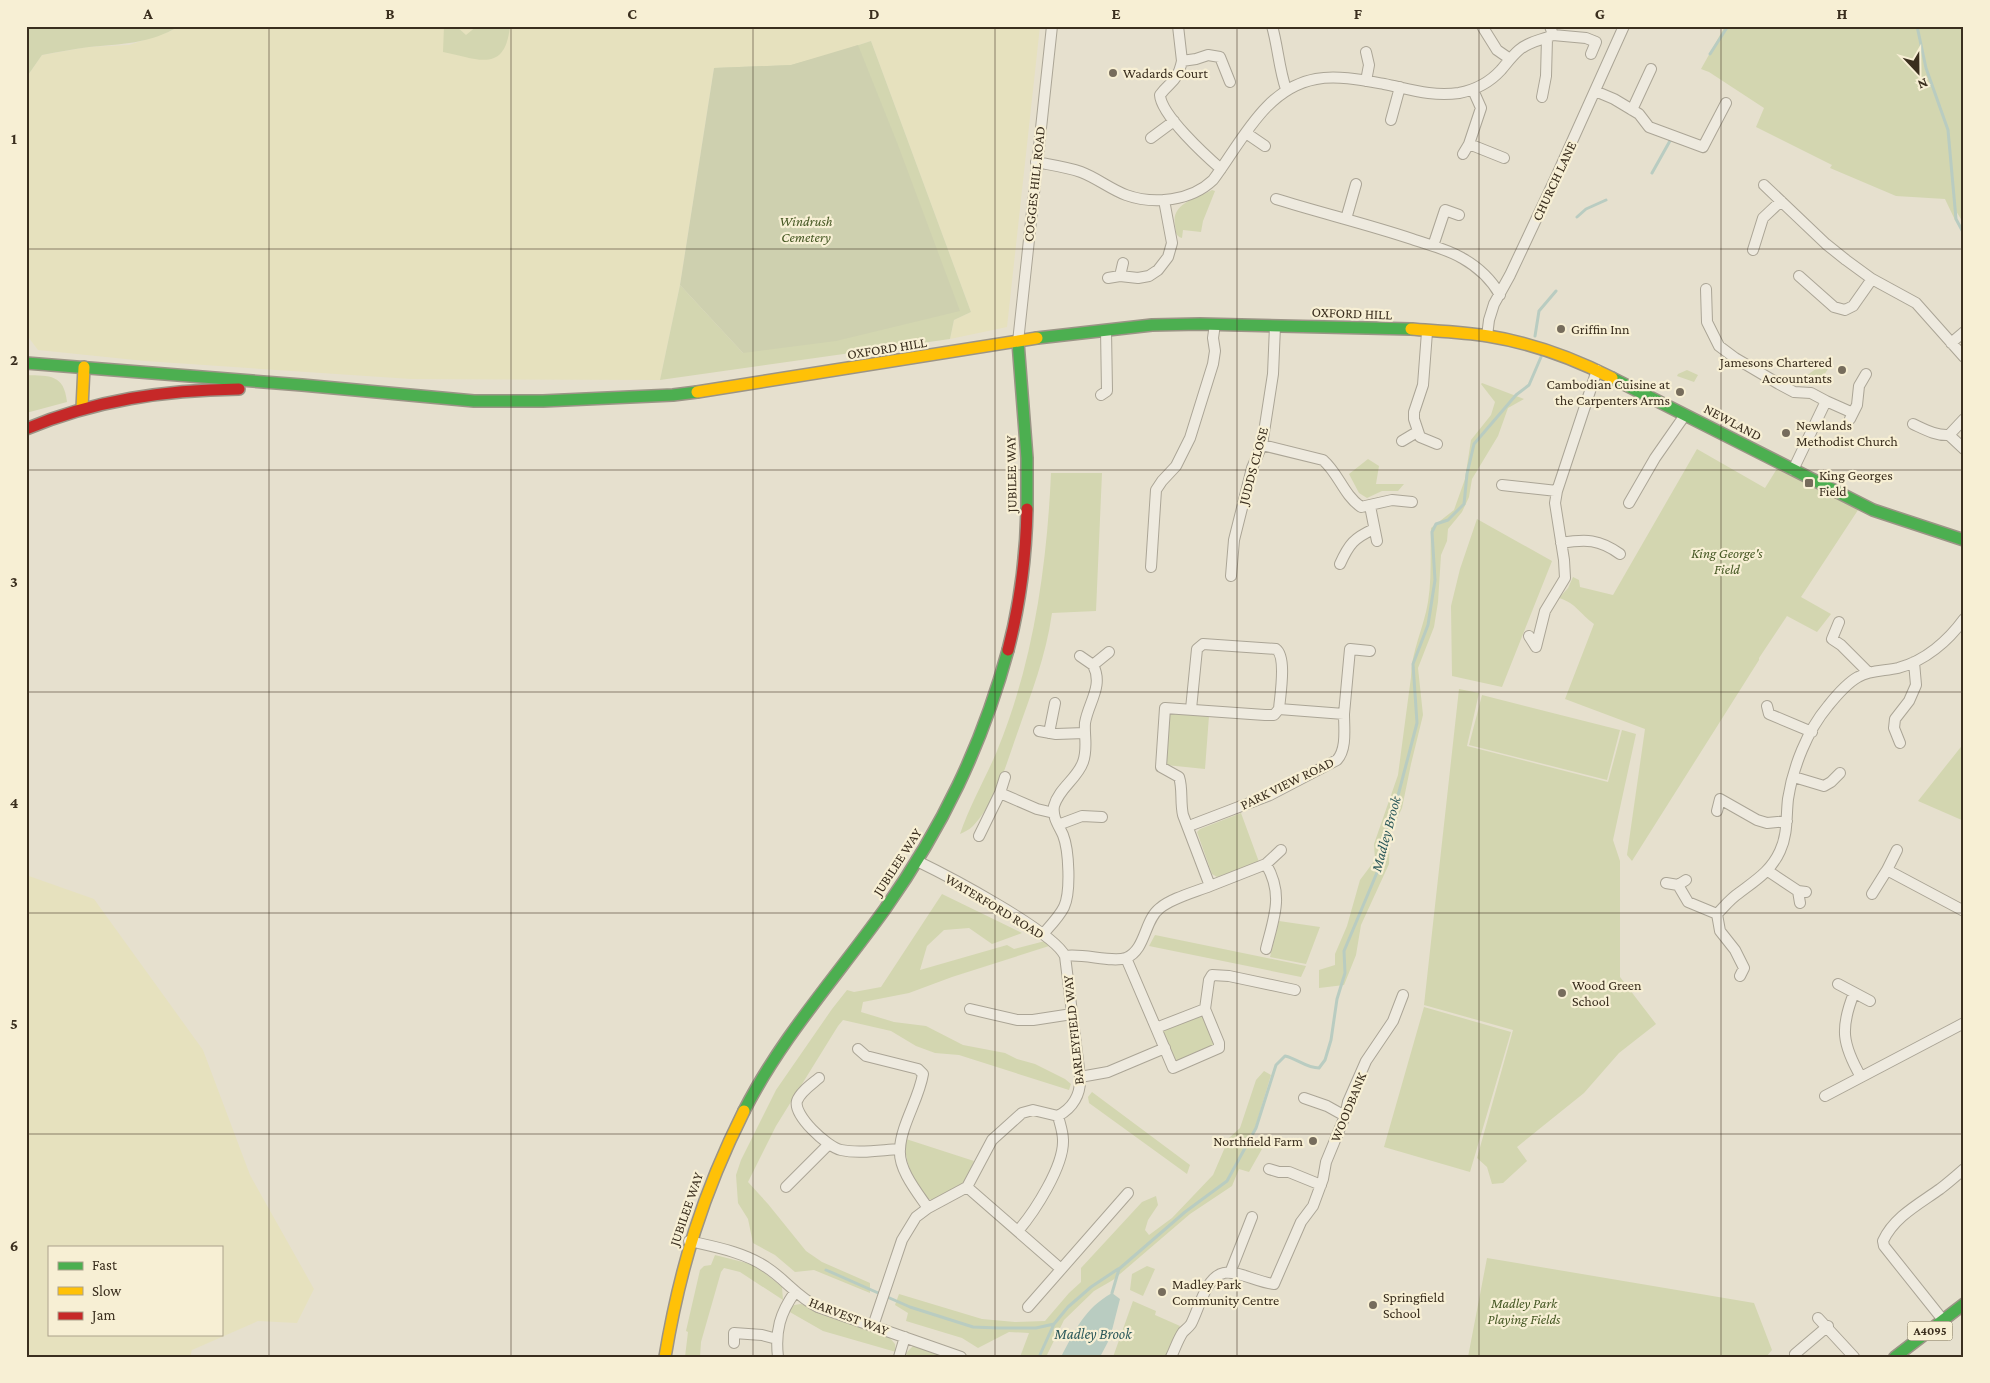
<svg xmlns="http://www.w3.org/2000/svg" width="1990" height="1383" font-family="'Crimson Pro',serif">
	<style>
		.farmland { fill: #e6e1be; fill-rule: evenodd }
		.green { fill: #d3d6b0 }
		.cemetery { fill: #ced0af }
		.water { fill: #b9ccc1 }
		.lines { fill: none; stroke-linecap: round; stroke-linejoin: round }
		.stream { stroke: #b9ccc1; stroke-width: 3 }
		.street-casing { stroke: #aba596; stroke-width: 12 }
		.fast-casing { stroke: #9b9486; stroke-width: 14 }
		.slow-casing { stroke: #9b9486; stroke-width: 14 }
		.jam-casing { stroke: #9b9486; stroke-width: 14 }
		.street { stroke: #eeeadf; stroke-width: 10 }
		.fast { stroke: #4caf50; stroke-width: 11 }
		.slow { stroke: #ffc107; stroke-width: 11 }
		.jam { stroke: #c62828; stroke-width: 11 }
		.grid { fill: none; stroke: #3a2e1e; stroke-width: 1; stroke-opacity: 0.55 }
		.poi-dot { fill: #766c5c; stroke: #f7efd4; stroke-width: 2 }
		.labels { text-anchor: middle; stroke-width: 4.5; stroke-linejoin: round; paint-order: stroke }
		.shield { fill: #f7efd4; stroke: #736855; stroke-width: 1 }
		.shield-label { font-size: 12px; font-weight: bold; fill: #3a2e1e }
		.poi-label { font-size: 14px; fill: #3a2e1e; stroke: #f7efd4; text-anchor: start }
		.street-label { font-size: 14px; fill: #3a2e1e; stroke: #f7efd4 }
		.park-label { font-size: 14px; font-style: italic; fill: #465824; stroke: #f7efd4 }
		.water-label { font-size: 15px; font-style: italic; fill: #2d5a5b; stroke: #f7efd4 }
		.neatline { fill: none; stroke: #3a2e1e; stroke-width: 2 }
		.grid-label { font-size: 16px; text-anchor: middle; font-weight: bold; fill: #3a2e1e }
	</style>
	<rect width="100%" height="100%" fill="#e6e0ce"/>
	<path class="farmland" d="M178 26H1040L1007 327 950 339 954 320 971 312 871 41 831 54 791 65 714 68 680 285 660 380 411 379 145 361 38 350 26 334V78L42 55 88 47 129 45 171 31Z
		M26 875 94 899 203 1050 250 1175 314 1289 297 1323 258 1321 192 1350 190 1357H26ZM49 1247H221V1334H49Z"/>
	<path class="green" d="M26 26H179C151 44 119 44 89 47 73 49 58 52 42 55L26 78Z
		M444 26H456L466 35 477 26H510C505 74 478 59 443 52Z
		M1725 26H1964V224L1956 211 1955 220 1945 199 1896 196 1830 168 1832 165 1756 127 1764 108 1709 72 1701 69Z
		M871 41 971 312 954 320 950 339 660 380 680 285 743 353 793 73 714 68 791 65 831 54Z
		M1212 190 1215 191 1203 221 1201 232 1183 230 1182 238C1175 236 1176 232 1175 225 1171 203 1196 199 1212 190Z
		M1820 366H1830L1818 384 1798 385 1796 383Z
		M1687 370 1698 375 1694 382 1677 376 1678 374Z
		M26 375C50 376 64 374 67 402L26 413Z
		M1482 383 1524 399 1508 408 1498 436 1472 479 1469 497 1462 512 1448 529 1447 541 1441 555 1438 602 1434 627 1418 668 1423 715 1411 764 1402 808 1390 834 1389 864 1361 925 1356 955 1344 985 1319 988V970L1335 965V954L1347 926 1360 880 1375 860 1374 844 1398 775 1411 677C1411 652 1424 627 1428 602 1432 578 1430 552 1431 528L1454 510 1465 479 1471 440 1491 415 1495 402 1481 384Z
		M1697 449 1765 488 1778 467 1858 510 1801 597 1831 614 1817 632 1787 616 1759 658V660L1632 861 1627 855 1645 729 1565 699 1594 624C1580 614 1576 603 1559 598L1568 588 1573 577 1579 580 1580 587 1613 595Z
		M1368 459 1379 466 1376 484H1404L1398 491H1382L1367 498 1359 493 1349 474Z
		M1051 473H1102L1096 611 1052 613C1046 656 1031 694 1017 734 1006 765 996 802 973 826 969 830 964 832 960 834 970 805 985 779 997 751 1033 664 1047 566 1051 473Z
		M1477 519 1552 561 1502 687 1452 676 1451 606 1460 569Z
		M1459 689 1479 693 1467 746 1608 782 1622 730 1636 734 1613 840 1620 861V977L1656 1024 1619 1053 1584 1093 1517 1147 1527 1161 1503 1183 1492 1184 1487 1167 1477 1158 1513 1030 1424 1005Z
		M1482 695 1620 730 1607 780 1469 745Z
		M1172 713 1209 716 1205 769 1166 765 1170 715Z
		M1964 743V821L1918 801Z
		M1241 813 1259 862 1217 877 1212 874 1197 832 1200 829Z
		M942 894 1022 933 992 944 969 928 944 930 927 946 920 970 1007 945 1014 949 1045 941 1049 946 952 977 909 993 863 1002 861 1012 894 1022 926 1026 963 1045 1005 1053 1017 1059 1035 1064 1065 1079 1071 1084 1069 1090 959 1055 935 1053 916 1046 891 1031 843 1020 838 1026 776 1126 748 1182 768 1204 806 1251 822 1262 870 1283V1293L814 1270 795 1272 775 1255 753 1243 748 1219 738 1203 736 1175 741 1160 776 1090 832 1009 847 990 854 992 881 987Z
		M1279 921 1320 927 1306 964 1270 957Z
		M1155 935 1306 966 1301 977 1149 946Z
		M1424 1007 1511 1032 1470 1172 1384 1147Z
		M1202 1015C1209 1020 1216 1038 1214 1046L1179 1061 1174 1059 1162 1031Z
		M1264 1071 1271 1075 1255 1128 1251 1136 1262 1149 1249 1172 1239 1169 1232 1186 1190 1214 1113 1280 1094 1291 1064 1320 1046 1357H1020L1029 1333 1009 1332 978 1348 962 1338 906 1321 908 1313 895 1305 899 1294 982 1319 1015 1322 1045 1321 1069 1293 1081 1282V1268L1142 1202 1156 1196 1158 1205 1148 1220 1145 1230 1149 1235 1172 1218 1213 1175 1229 1138 1240 1128 1256 1080Z
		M1092 1092 1190 1165 1187 1174 1089 1103 1088 1097Z
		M906 1139 974 1161 964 1183 932 1200 926 1198C914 1179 903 1163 906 1139Z
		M715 1255 747 1263 760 1269 782 1287 783 1300 740 1272 724 1268 721 1272 701 1342 700 1357H685L688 1332 686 1331 700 1270 704 1266 711 1265Z
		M1487 1258 1754 1303 1772 1350 1766 1357H1468Z
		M1147 1266 1155 1269 1143 1296 1130 1290 1132 1274Z
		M1133 1301 1156 1311 1155 1315 1180 1326 1166 1357H1113Z
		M801 1304 825 1314 890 1338 895 1344 896 1352 823 1331 788 1311 794 1305Z
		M913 1346 923 1347 951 1357H914L905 1354Z"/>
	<path class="cemetery" d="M858 45 898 145 960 311 836 341 743 353 680 285 714 68 791 65Z"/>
	<path class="water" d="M1112 1293 1120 1299 1110 1338 1100 1357H1061C1076 1329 1084 1309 1112 1293Z"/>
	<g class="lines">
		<path class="stream" d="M1917 26 1926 68 1948 130 1956 219 1964 234
			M1710 54 1728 26
			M1652 173 1671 139
			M1577 217 1586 209 1606 200
			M1535 336 1539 311 1556 291
			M826 1270 910 1307 973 1327 998 1328H1036L1054 1324 1068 1307 1091 1287 1118 1269
			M1112 1293 1119 1269 1185 1212 1227 1181 1256 1128 1276 1065 1285 1056C1298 1059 1306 1068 1319 1068L1325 1060 1331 1040 1337 999 1345 973 1344 951 1381 863 1385 834 1395 807 1417 723 1413 664 1428 625 1435 580 1432 532 1436 524 1448 520 1464 504 1467 474 1474 444 1516 395 1529 385 1541 357
			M1039 1357 1054 1324"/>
		<g class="street-casing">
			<path id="street" d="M1178 26 1182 61
				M1272 26C1278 47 1279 69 1286 89
				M1482 26 1497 50 1510 59
				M1553 35 1586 38 1596 42 1591 54
				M1366 81 1369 65 1366 52
				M1473 90 1481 108 1469 144 1504 158
				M1595 91 1614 99 1639 114 1649 127 1703 147 1726 103
				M1542 97 1546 76 1547 38
				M1632 110 1651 69
				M1391 120 1400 87
				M1246 133 1265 146
				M1151 138 1174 121
				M1463 154 1469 144
				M1036 162C1051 165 1067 167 1081 172 1097 178 1110 189 1126 195 1154 205 1191 201 1213 180 1241 143 1265 88 1316 79 1337 75 1362 80 1384 84 1409 89 1432 97 1459 93 1475 90 1490 82 1501 70 1507 63 1512 56 1519 50 1531 40 1540 41 1553 35L1550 26
				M1221 169C1206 156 1161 115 1160 95 1171 80 1177 83 1182 61L1196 59 1208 55 1220 57 1230 82
				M1764 185 1826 244 1846 260 1872 279 1916 303 1964 357
				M1276 199C1321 213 1367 224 1412 239 1429 245 1447 249 1462 258 1478 267 1491 279 1500 295
				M1346 219 1356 184
				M1433 246 1445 210 1459 215
				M1753 250 1763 218 1781 201
				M1120 276 1123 263
				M1799 276 1834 307 1845 310 1853 306 1872 279
				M1108 278 1120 276 1138 278 1149 276 1158 270 1168 257 1172 243 1164 200
				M1706 289 1707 322 1719 346 1735 358 1779 384 1794 392 1811 393 1826 401 1793 470
				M1427 332 1423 385 1414 412V419L1420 437 1437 444
				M1487 336 1489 320 1494 304 1510 275 1556 177 1624 26
				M1018 342 1052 26
				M1951 343 1964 332
				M1101 395 1107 391 1106 330
				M1826 401 1853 413
				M1850 419 1857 405 1859 386 1866 374
				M1913 424C1924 429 1936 436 1949 435L1964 419
				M1949 435 1964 449
				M1402 441 1417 432
				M1262 445 1323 460C1339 474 1343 494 1361 507L1392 500 1412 502
				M1502 485 1557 491
				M1629 503 1655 458 1685 415
				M1370 506 1377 541
				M1561 543C1586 539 1599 539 1620 554
				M1340 564C1349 544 1354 538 1374 529
				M1151 567 1156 490 1162 481 1176 466 1190 438 1213 364 1215 351 1213 338 1215 324
				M1231 576 1234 540 1252 468 1262 445 1273 374 1275 326
				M1839 622 1832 639 1841 645 1868 672
				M1529 636 1536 647 1545 611 1565 578 1564 560 1555 503 1557 491 1597 370
				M1080 656 1093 665
				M1767 706 1769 714 1812 732
				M1191 709 1197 649 1203 644 1276 649C1287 657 1280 696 1279 709
				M1344 714 1350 649 1370 651
				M1039 731 1056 734 1085 733
				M1049 733 1055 703
				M1900 743 1894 728 1895 719 1909 701 1916 685 1914 662
				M1794 777 1824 786 1831 782 1840 773
				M1000 793 1037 809 1054 813
				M1717 811 1720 799 1757 820 1767 823 1787 821
				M1058 825 1082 816 1102 817
				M979 836 1000 793 1005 777
				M1897 850 1887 870 1964 911
				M917 861C946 875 1053 931 1065 956 1083 953 1112 963 1126 958 1146 950 1144 920 1160 908 1172 898 1195 892 1210 886L1183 815C1180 802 1183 789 1179 777L1161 767 1165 708 1265 715H1274L1279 709 1344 714C1344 728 1347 749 1337 760L1270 795 1189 826
				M1266 864C1284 895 1274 917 1266 949
				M1768 871 1798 891 1806 892
				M1686 880 1678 885 1688 902 1717 914
				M1666 883 1678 885
				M1210 886 1266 864 1281 850
				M1798 891 1800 903
				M1872 894 1887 870
				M1043 934C1050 926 1059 917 1064 907 1071 892 1069 850 1063 835 1059 826 1052 817 1054 806 1059 788 1077 779 1083 762 1088 749 1084 736 1085 723 1088 703 1104 686 1093 665L1109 652
				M1126 958 1156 1028 1205 1009 1209 980 1212 975 1229 976 1295 990
				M1740 976 1744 968 1735 950 1720 931 1717 914C1724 907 1730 899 1739 893 1756 880 1771 871 1780 851 1788 834 1786 816 1788 799 1793 767 1807 731 1828 706 1836 696 1847 683 1858 677 1870 670 1885 671 1898 668 1925 661 1948 641 1964 619
				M1838 984 1870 1001
				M1854 993C1840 1028 1842 1044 1861 1077
				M970 1009 1017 1020H1033L1072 1014
				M1156 1028 1173 1068 1219 1048V1043L1205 1009
				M858 1049 866 1056 918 1069 923 1074C919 1099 901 1125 900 1149 898 1169 917 1192 928 1208
				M1080 1077 1108 1072 1165 1048
				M819 1078C812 1084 800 1092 797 1101 793 1115 827 1147 841 1150 859 1154 881 1150 899 1149
				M1825 1096 1964 1023
				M1304 1098 1327 1106 1345 1116
				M1269 1169 1279 1172H1289L1321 1185
				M786 1187 828 1145
				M967 1187 1061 1269
				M1018 1231C1035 1211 1064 1166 1063 1140 1063 1132 1060 1124 1058 1116
				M689 1241C715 1247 744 1252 766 1267 785 1279 797 1297 818 1307L961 1357
				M1230 1273 1252 1217
				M1028 1307 1128 1193
				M1818 1318 1854 1357
				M1943 1320 1884 1246 1883 1241C1894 1217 1919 1204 1940 1189 1948 1183 1956 1176 1964 1169
				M873 1326 902 1240 916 1217 928 1208 967 1187 992 1140 1022 1113 1033 1110 1058 1116C1073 1108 1081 1094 1080 1077L1065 956
				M734 1343V1333L762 1335 777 1339
				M778 1357C775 1331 780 1313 795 1292
				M899 1357 905 1337
				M1171 1357C1175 1349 1178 1339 1183 1332 1186 1329 1189 1327 1191 1324 1199 1309 1206 1276 1224 1273 1237 1270 1259 1283 1274 1284L1301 1222 1313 1206 1323 1179 1326 1162 1345 1116 1348 1102 1366 1061 1393 1021 1403 995
				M1796 1357 1795 1354 1828 1326"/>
		</g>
		<g class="fast-casing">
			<path id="fast" d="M1037 338 1152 325 1200 324 1411 329
				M1018 342 1027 458V509
				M26 363 302 385 474 401H543L673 395 697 392
				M1612 378 1873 510 1964 540
				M744 1111C781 1038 837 976 885 909 942 828 982 746 1008 650
				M1895 1357 1964 1304"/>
		</g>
		<g class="slow-casing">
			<path id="slow" d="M1411 329C1436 331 1463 332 1488 336 1532 343 1573 358 1612 378
				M697 392 1037 338
				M82 408 84 367
				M665 1357C680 1267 703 1193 744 1111"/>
		</g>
		<g class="jam-casing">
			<path id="jam" d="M26 429C95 400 165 390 239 389
				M1008 650C1020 604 1026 556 1027 509"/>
		</g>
		<use href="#street" class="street"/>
		<use href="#fast" class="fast"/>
		<use href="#slow" class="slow"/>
		<use href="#jam" class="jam"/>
	</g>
	<path class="grid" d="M269 26V1357M511 26V1357M753 26V1357M995 26V1357M1237 26V1357M1479 26V1357M1721 26V1357M26 249H1964M26 470H1964M26 692H1964M26 913H1964M26 1134H1964"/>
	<g class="poi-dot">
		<circle cx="1113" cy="73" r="5"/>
		<circle cx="1561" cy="329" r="5"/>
		<circle cx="1842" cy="370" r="5"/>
		<circle cx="1680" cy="392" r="5"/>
		<circle cx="1786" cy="433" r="5"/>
		<rect x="1804" y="478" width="10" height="10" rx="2.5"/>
		<circle cx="1562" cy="993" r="5"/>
		<circle cx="1313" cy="1141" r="5"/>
		<circle cx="1162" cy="1292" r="5"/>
		<circle cx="1373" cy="1305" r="5"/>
	</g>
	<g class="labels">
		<rect class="shield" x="1907.5" y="1321.5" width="45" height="19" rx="4"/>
		<g class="shield-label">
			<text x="1930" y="1335">A4095</text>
		</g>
		<g class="poi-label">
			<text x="1123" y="78">Wadards Court</text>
			<text x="1571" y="334">Griffin Inn</text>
			<text x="1832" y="367" text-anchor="end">Jamesons Chartered<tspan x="1832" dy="16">Accountants</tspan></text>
			<text x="1670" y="389" text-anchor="end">Cambodian Cuisine at<tspan x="1670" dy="16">the Carpenters Arms</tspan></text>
			<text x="1796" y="430">Newlands<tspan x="1796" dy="16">Methodist Church</tspan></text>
			<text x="1819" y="480">King Georges<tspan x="1819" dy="16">Field</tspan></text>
			<text x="1572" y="990">Wood Green<tspan x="1572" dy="16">School</tspan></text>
			<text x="1303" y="1146" text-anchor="end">Northfield Farm</text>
			<text x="1172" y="1289">Madley Park<tspan x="1172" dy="16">Community Centre</tspan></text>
			<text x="1383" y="1302">Springfield<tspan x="1383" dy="16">School</tspan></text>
		</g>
		<g class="street-label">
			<text transform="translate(1554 181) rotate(-65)" y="5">CHURCH LANE</text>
			<text transform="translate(1034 184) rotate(-84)" y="5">COGGES HILL ROAD</text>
			<text transform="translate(1352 313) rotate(2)" y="5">OXFORD HILL</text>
			<text transform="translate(887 348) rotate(-9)" y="5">OXFORD HILL</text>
			<text transform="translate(1733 422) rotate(28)" y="5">NEWLAND</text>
			<text transform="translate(1253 466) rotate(-75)" y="5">JUDDS CLOSE</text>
			<text transform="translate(1011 474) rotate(-91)" y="5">JUBILEE WAY</text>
			<text transform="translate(1287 783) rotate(-26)" y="5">PARK VIEW ROAD</text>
			<text transform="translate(897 862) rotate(-57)" y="5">JUBILEE WAY</text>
			<text transform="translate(995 906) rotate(31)" y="5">WATERFORD ROAD</text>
			<text transform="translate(1073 1030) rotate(-96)" y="5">BARLEYFIELD WAY</text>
			<text transform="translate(1348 1107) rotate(-68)" y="5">WOODBANK</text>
			<text transform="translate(686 1209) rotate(-71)" y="5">JUBILEE WAY</text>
			<text transform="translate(849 1316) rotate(21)" y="5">HARVEST WAY</text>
		</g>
		<g class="park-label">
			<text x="806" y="226">Windrush<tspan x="806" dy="16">Cemetery</tspan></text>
			<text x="1727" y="558">King George's<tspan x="1727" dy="16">Field</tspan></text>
			<text x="1524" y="1308">Madley Park<tspan x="1524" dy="16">Playing Fields</tspan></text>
		</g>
		<g class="water-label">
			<text transform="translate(1386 834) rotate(-75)" y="5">Madley Brook</text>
			<text x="1093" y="1339">Madley Brook</text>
		</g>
	</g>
	<rect width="1990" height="1383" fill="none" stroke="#f7efd4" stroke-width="55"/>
	<rect x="48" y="1246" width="175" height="90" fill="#f7efd4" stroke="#aba28b"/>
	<rect x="58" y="1262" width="25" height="8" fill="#4caf50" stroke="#aba28b"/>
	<text x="92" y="1270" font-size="15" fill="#3a2e1e">Fast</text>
	<rect x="58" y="1287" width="25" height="8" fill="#ffc107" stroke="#aba28b"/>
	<text x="92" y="1296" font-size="15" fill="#3a2e1e">Slow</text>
	<rect x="58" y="1312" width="25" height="8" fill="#c62828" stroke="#aba28b"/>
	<text x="92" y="1320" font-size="15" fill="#3a2e1e">Jam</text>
	<g transform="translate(1918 72) rotate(158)" stroke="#f7efd4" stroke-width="4" paint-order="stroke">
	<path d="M0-4L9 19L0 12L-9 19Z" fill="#3a2e1e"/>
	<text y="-8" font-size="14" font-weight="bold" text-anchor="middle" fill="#3a2e1e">N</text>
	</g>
	<rect x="28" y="28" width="1934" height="1328" class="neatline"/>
	<g class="grid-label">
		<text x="148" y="19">A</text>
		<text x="390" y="19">B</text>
		<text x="632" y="19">C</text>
		<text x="874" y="19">D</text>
		<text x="1116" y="19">E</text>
		<text x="1358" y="19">F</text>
		<text x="1600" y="19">G</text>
		<text x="1842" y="19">H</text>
		<text x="14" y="144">1</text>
		<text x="14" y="365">2</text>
		<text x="14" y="587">3</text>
		<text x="14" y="808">4</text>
		<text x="14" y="1029">5</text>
		<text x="14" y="1251">6</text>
	</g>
</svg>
